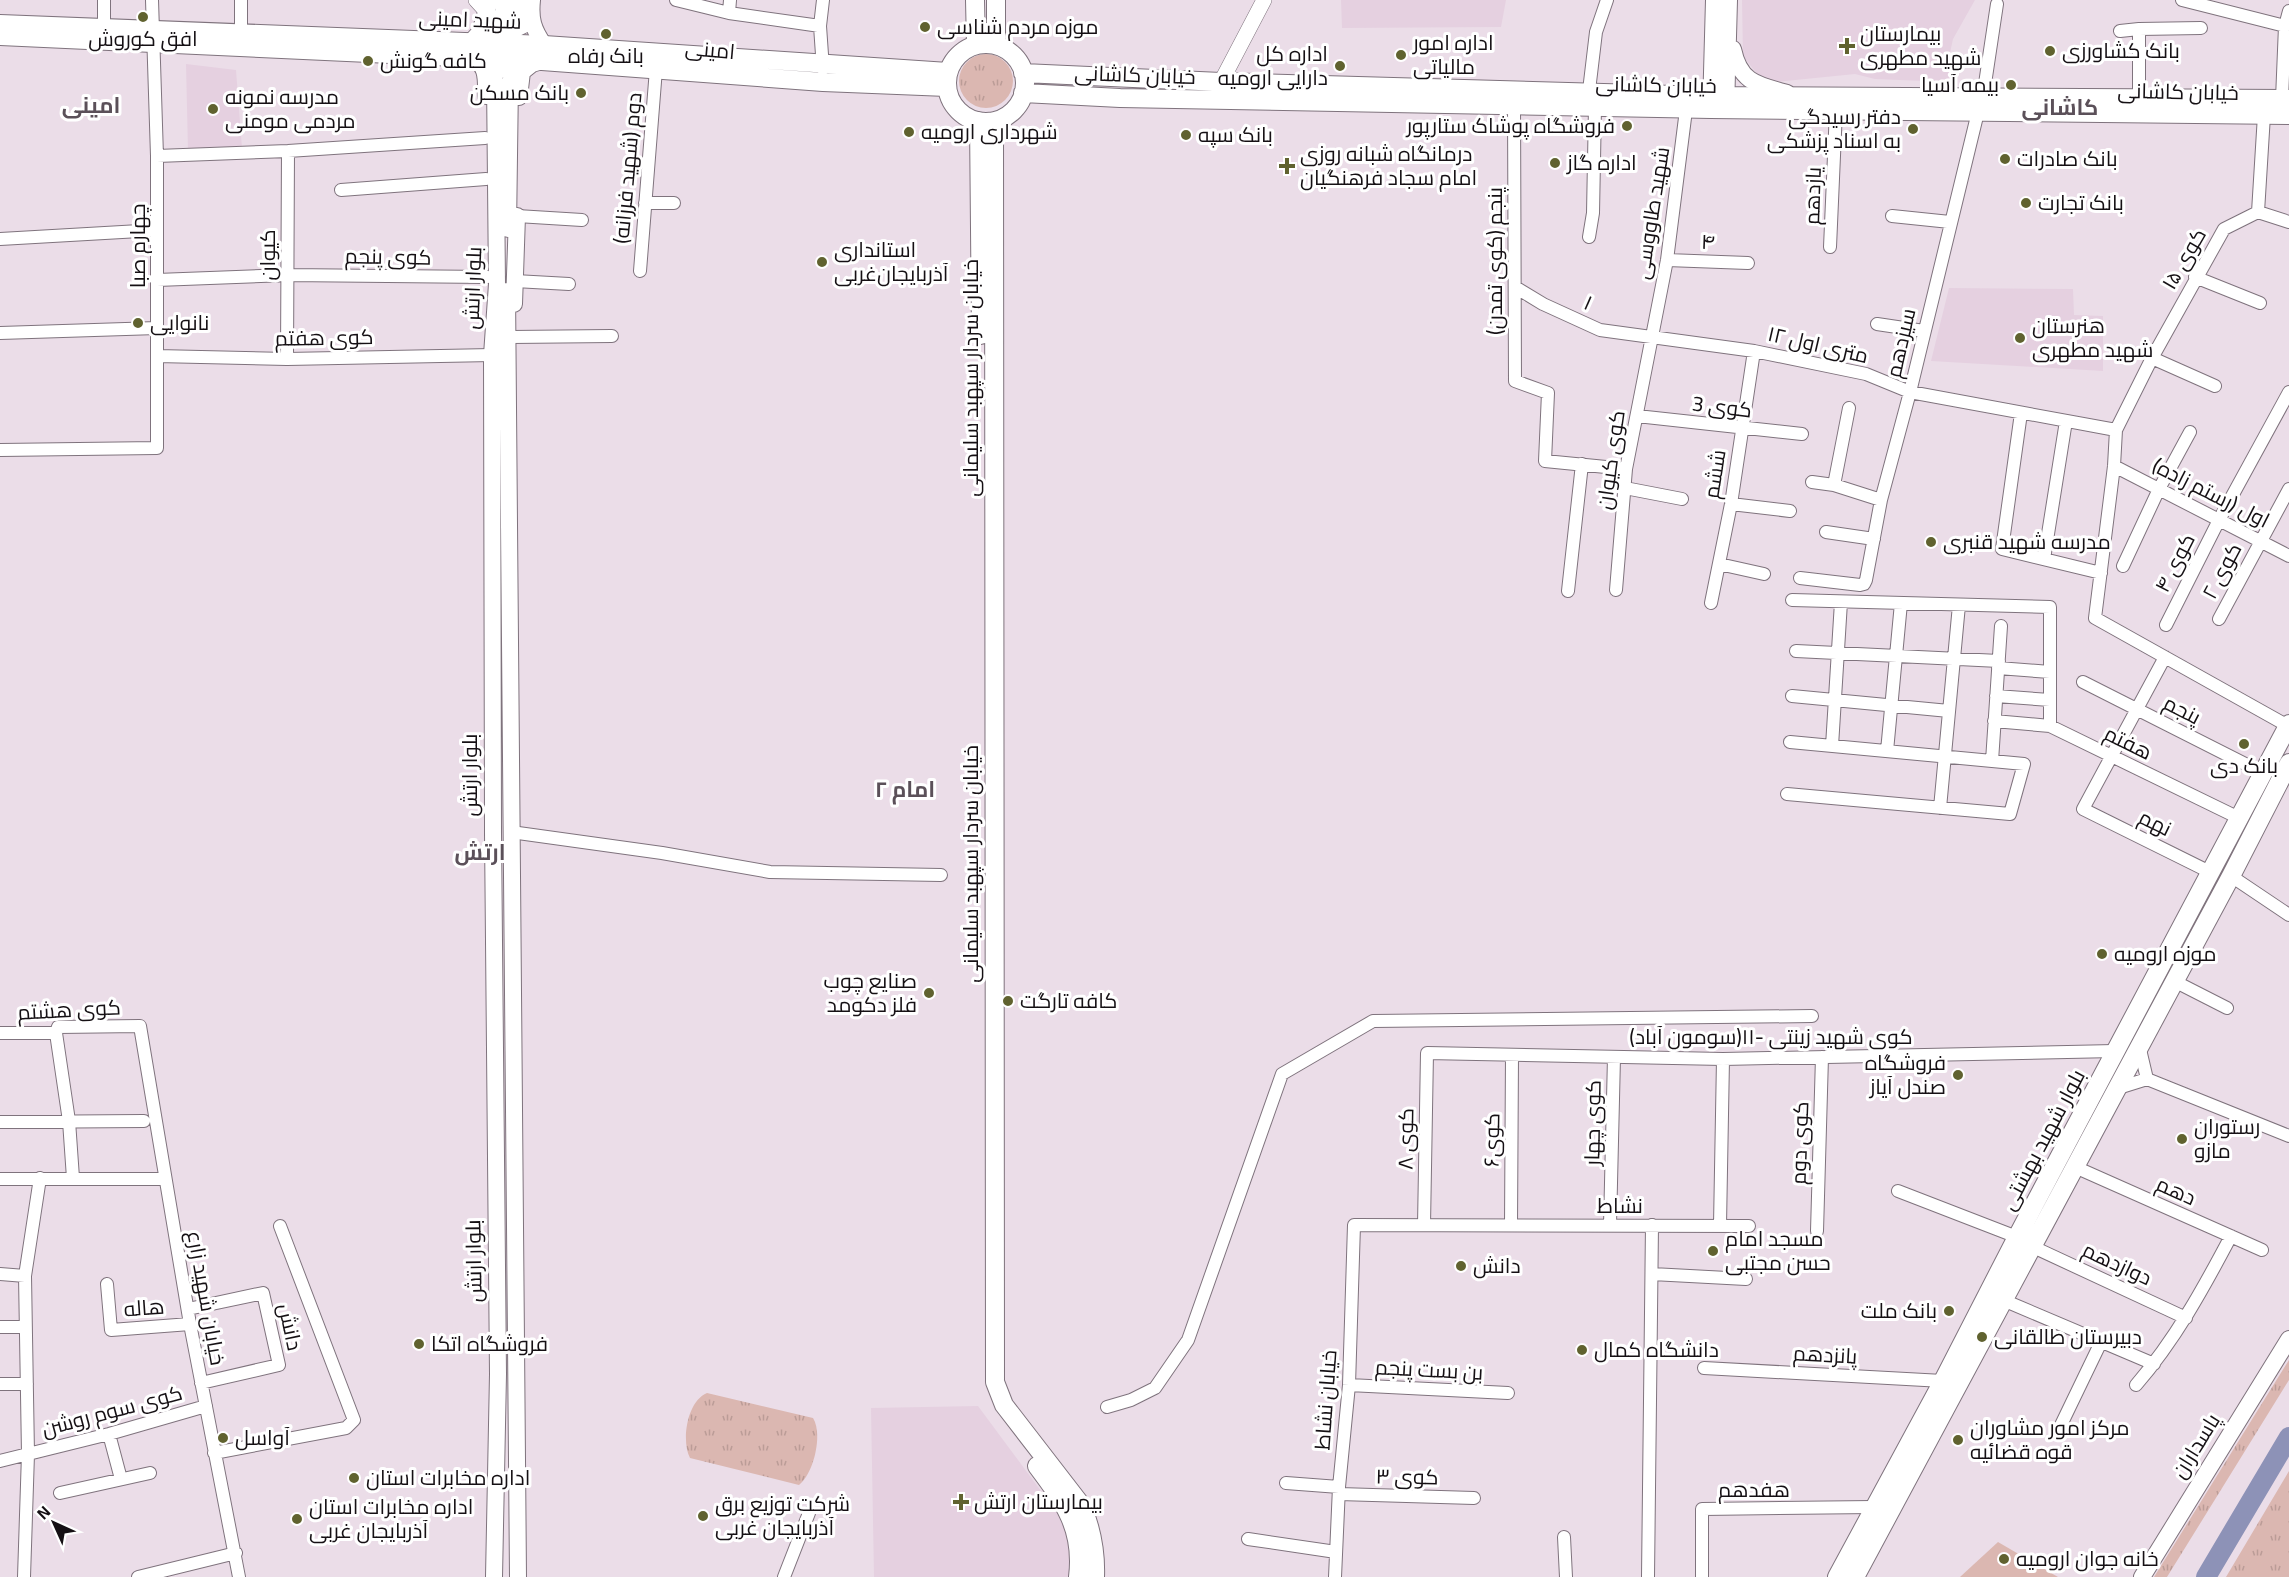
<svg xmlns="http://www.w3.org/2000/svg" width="2289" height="1577" font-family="Georgia,Cairo,serif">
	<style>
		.built { fill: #e5d0e0 }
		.grass { fill: url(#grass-tufts) }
		.pitch { fill: #dbb7b1 }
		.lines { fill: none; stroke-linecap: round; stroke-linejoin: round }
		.river { stroke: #8d92b7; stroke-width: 20 }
		.minor-casing { stroke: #7f737d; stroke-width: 14 }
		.tertiary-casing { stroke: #7f737d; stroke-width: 16 }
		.secondary-casing { stroke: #7f737d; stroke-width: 18 }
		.primary-casing { stroke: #7f737d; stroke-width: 20 }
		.minor { stroke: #fff; stroke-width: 12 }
		.tertiary { stroke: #fff; stroke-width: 15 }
		.secondary { stroke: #fff; stroke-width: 16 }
		.primary { stroke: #fff; stroke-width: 18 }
		.poi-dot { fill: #60622f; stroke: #fff; stroke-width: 2 }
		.labels { text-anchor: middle; stroke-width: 6; stroke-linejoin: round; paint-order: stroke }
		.street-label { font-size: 21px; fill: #151014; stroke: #fff }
		.poi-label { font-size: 21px; fill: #151014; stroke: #fff; text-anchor: start }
		.neighbourhood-label { font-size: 22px; font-weight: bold; fill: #5b5059; stroke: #fff }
	</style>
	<defs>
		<pattern id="grass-tufts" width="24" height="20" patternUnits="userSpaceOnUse" patternTransform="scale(1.5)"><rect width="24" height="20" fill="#dbb7b1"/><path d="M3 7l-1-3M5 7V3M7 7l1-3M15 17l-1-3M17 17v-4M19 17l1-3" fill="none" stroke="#bb9c97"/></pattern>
	</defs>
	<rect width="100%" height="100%" fill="#ebdde8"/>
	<path class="built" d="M1341 0H1506L1501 27 1342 28Z
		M1742 0H1975L1953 39 1950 53 1949 82 1875 79 1855 74 1775 82 1761 79 1743 56Z
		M186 64 236 70 242 148 188 151Z
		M1949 288 2073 289 2074 315 2103 316V371L1931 361Z
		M978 1406 1061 1518 1069 1543 1071 1577H874L871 1408Z"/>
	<path class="grass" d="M959 81a27 27 0 1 1 54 0a27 27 0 1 1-54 0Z
		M2289 1360V1380L2167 1577H2154Z
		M707 1393 813 1418C823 1434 814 1473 799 1485L690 1458C681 1441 687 1401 707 1393Z
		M2289 1471V1577H2226Z"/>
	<path class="pitch" d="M1998 1542 2058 1577H1960Z"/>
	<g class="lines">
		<path class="river" d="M2206 1577 2289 1437"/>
		<g class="minor-casing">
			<path id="minor" d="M104 0V35
				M676 0 729 13 820 26
				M823 0 820 26 823 69
				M2182 0 2285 26
				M729 13 730 0
				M2120 31 2139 29
				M241 35V0
				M1983 97 1997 4
				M2139 98V29L2201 28
				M1588 99 1596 32 1607 0
				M2282 99 2285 26 2289 11
				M1514 105 1515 381 1548 393 1545 461 1626 469
				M2264 115 2258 212 2224 229 2152 358 2116 430 2114 466 2095 618 2288 726
				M157 156 288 151 485 138
				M341 190 486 179
				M645 203H674
				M2258 212 2289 222
				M517 216 582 220
				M1892 216 1950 222
				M1589 237 1593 213 1595 107
				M0 239 157 230
				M1830 247 1836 110
				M1667 260 1748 263
				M640 271 656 69
				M2195 277 2260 303
				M157 280 287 275 488 277
				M515 281 569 284
				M1515 287 1543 304 1600 330 1754 351 1866 374 1910 392 2116 430
				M1877 324 1924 331
				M0 333 157 328
				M511 337 612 336
				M157 356 287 359 492 355
				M2152 358 2215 386
				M287 359 288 151
				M2021 413 2002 549 2101 573
				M1637 416 1802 434
				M0 450 157 448V156L152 0
				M2114 466 2289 556
				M1812 482 1834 485 1881 500
				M1834 485 1849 408
				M1625 488 1682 499
				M1731 504 1790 511
				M1826 532 1874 539
				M2044 559 2066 421
				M1719 564 1764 574
				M2123 566 2159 489 2190 432
				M1800 578 1860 585 1864 584 1866 580 1881 500 1910 392 1978 112
				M1616 590 1626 469 1667 260 1687 102
				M1568 591 1582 464
				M1792 600 2050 607V726
				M1711 603 1731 504 1754 351
				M2219 619 2289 489
				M2166 625 2219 520 2289 392
				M1796 651 1999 661
				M2165 657 2083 809 2210 872
				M1998 668 2050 672
				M2083 682 2263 773
				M1792 696 1949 711
				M1996 696 2050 700
				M1994 721 2050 726 2239 818
				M1832 746 1841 602
				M1887 751 1901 603
				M1992 761 2001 626
				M1787 794 2010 814 2024 764 1790 742
				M1940 808 1959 605
				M511 832 662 853 770 872 941 875
				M2231 876 2289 915
				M2174 981 2227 1008
				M0 1033H56L58 1027 140 1026 190 1324 239 1577
				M56 1033 69 1121 73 1178
				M2147 1079 2289 1136
				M2115 1089 2147 1079 2139 1045
				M0 1122 144 1121
				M2075 1167 2262 1250
				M0 1179H164
				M1898 1191 2017 1237
				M1424 1225 1427 1053 1723 1059 2115 1051
				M1511 1225 1512 1055
				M1610 1225 1614 1057
				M1720 1225 1723 1059
				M1817 1231 1822 1057
				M2031 1246 2186 1318
				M0 1274 25 1276
				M1652 1274 1746 1279
				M107 1284 111 1330 190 1324
				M2003 1300 2154 1364
				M188 1309 263 1293 279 1365 201 1383
				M0 1327H25
				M1704 1368 1943 1381
				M0 1384H27
				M1349 1385 1508 1393
				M2136 1385C2175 1340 2203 1289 2231 1236
				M1107 1407 1131 1400 1155 1388 1188 1340 1282 1074 1373 1021 1812 1016
				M2061 1425 2101 1342
				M109 1434 121 1479
				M214 1453 346 1428 354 1420 280 1226
				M0 1461 109 1434 206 1406
				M1286 1483 1339 1487
				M60 1493 150 1473
				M1339 1494 1474 1498
				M1564 1537 1566 1577
				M1248 1539 1336 1552
				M24 1577 28 1454 25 1276 40 1178
				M138 1577 236 1553
				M784 1577 809 1513
				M1335 1577 1339 1487 1349 1385 1354 1225 1749 1226
				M1648 1577 1652 1225
				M1702 1577V1509L1874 1507"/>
		</g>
		<g class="tertiary-casing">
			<path id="tertiary" d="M476 0 487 12
				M1219 91 1221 82 1264 0"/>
		</g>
		<g class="secondary-casing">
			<path id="secondary" d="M532 0C530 19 533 29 544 45
				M487 12 495 25C506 32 523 30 530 18
				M503 15 505 0
				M517 18 520 0
				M470 43 480 32 490 0
				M1733 49C1740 83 1758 85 1787 93
				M469 57C488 64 486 78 486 96
				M486 76C493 67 505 69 515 72L520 81
				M519 97 522 72 532 64 542 61
				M1711 109 1714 0
				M1726 109 1729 0
				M508 229 510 82
				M507 291 518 1577
				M514 304 517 216
				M494 1577 498 1374 493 833 492 355 497 284 495 81
				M2142 1577 2289 1339"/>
		</g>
		<g class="primary-casing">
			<path id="primary" d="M975 0 976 45
				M996 0V45
				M0 24 544 45 948 72
				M0 36 542 61 823 82 947 87
				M947 83a39 39 0 1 1 78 0a39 39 0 1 1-78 0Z
				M1023 73 1221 82 1710 96 2289 99
				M1023 93 1120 98 1711 109 2289 115
				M979 121 981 335
				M994 121 995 1382 1004 1405 1082 1506C1092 1530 1096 1551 1095 1577
				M1037 1466C1064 1502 1084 1529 1078 1577
				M1837 1577 1943 1381 2017 1237 2289 724
				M1855 1577 2231 876 2289 763"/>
		</g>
		<use href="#minor" class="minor"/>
		<use href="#tertiary" class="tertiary"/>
		<use href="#secondary" class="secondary"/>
		<use href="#primary" class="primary"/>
	</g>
	<g class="poi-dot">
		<circle cx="143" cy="17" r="6"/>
		<circle cx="925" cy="27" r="6"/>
		<circle cx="606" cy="34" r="6"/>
		<path d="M1844 37h6v6h6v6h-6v6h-6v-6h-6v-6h6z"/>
		<circle cx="2050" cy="51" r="6"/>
		<circle cx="1401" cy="55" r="6"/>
		<circle cx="368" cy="61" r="6"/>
		<circle cx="1340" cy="66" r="6"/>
		<circle cx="2011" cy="85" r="6"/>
		<circle cx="581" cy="93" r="6"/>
		<circle cx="213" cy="109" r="6"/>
		<circle cx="1627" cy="126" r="6"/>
		<circle cx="1913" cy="129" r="6"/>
		<circle cx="909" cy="132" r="6"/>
		<circle cx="1186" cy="135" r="6"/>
		<circle cx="2005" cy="159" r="6"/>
		<circle cx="1555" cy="163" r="6"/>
		<path d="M1284 157h6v6h6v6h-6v6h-6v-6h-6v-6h6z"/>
		<circle cx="2026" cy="203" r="6"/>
		<circle cx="822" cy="262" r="6"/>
		<circle cx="138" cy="323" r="6"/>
		<circle cx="2020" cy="338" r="6"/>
		<circle cx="1931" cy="542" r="6"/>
		<circle cx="2244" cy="744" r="6"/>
		<circle cx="2102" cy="954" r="6"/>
		<circle cx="929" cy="993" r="6"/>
		<circle cx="1008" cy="1001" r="6"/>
		<circle cx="1958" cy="1075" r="6"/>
		<circle cx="2182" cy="1139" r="6"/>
		<circle cx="1713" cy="1251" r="6"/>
		<circle cx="1461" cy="1266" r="6"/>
		<circle cx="1949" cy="1311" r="6"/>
		<circle cx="1982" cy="1337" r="6"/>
		<circle cx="419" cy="1344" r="6"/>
		<circle cx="1582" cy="1350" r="6"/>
		<circle cx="223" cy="1438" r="6"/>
		<circle cx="1958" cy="1440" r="6"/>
		<circle cx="354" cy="1478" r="6"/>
		<path d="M958 1493h6v6h6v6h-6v6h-6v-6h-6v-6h6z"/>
		<circle cx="703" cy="1516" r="6"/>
		<circle cx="297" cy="1519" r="6"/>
		<circle cx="2004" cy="1559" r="6"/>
	</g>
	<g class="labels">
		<g class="street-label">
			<text transform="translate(470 20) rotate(2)" y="7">شهید امینی</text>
			<text transform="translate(710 50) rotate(5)" y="7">امینی</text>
			<text transform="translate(1135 75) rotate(2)" y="7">خیابان کاشانی</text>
			<text transform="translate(1656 85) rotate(1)" y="7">خیابان کاشانی</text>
			<text transform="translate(2178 92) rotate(1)" y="7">خیابان کاشانی</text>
			<text transform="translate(628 168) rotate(-85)" y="7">دوم (شهید فرزانه)</text>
			<text transform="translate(1813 196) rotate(-88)" y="7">یازدهم</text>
			<text transform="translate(1652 213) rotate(-81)" y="7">شهید طاووسی</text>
			<text transform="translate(1708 242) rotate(2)" y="7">۴</text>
			<text transform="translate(138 246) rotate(-90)" y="7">چهارم صبا</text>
			<text transform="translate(268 255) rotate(-90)" y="7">کیوان</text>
			<text transform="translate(388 257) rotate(1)" y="7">کوی پنجم</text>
			<text transform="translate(2184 259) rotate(-60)" y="7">کوی ۱۵</text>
			<text transform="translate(1495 261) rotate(-90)" y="7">پنجم (کوی تمدن)</text>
			<text transform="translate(473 288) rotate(-88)" y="7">بلوار ارتش</text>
			<text transform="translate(1588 303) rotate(24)" y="7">۱</text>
			<text transform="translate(324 338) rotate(-1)" y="7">کوی هفتم</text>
			<text transform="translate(1901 343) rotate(-77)" y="7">سیزدهم</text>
			<text transform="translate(1818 345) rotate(13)" y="7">۱۲ متری اول</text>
			<text transform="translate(971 378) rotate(-90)" y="7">خیابان سردار سپهبد سلیمانی</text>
			<text transform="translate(1722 407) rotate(7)" y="7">کوی 3</text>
			<text transform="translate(1611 460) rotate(-82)" y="7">کوی کیوان</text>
			<text transform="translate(1715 474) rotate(-81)" y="7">ششم</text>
			<text transform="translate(2211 493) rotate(27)" y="7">اول (رستم زاده)</text>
			<text transform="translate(2175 563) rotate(-63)" y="7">کوی ۴</text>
			<text transform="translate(2222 571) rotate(-62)" y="7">کوی ۲</text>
			<text transform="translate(2182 710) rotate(27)" y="7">پنجم</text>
			<text transform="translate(2128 743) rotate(26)" y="7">هفتم</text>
			<text transform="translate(470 775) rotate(-90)" y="7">بلوار ارتش</text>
			<text transform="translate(2155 823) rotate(26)" y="7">نهم</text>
			<text transform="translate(971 864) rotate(-90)" y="7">خیابان سردار سپهبد سلیمانی</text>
			<text transform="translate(69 1010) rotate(-3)" y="7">کوی هشتم</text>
			<text x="1771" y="1044">کوی شهید زینتی -۱۱(سومون آباد)</text>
			<text transform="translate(1593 1123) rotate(-89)" y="7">کوی چهار</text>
			<text transform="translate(1406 1139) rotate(-89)" y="7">کوی ۸</text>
			<text transform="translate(1492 1140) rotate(-89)" y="7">کوی۶</text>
			<text transform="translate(2043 1140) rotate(-62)" y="7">بلوار شهید بهشتی</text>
			<text transform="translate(1800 1143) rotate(-88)" y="7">کوی دوم</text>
			<text transform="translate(2176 1191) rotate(24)" y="7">دهم</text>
			<text x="1620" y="1213">نشاط</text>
			<text transform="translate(474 1261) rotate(-91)" y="7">بلوار ارتش</text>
			<text transform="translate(2117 1264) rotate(25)" y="7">دوازدهم</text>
			<text transform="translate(206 1298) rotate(80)" y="7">خیابان شهید زارع</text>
			<text transform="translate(144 1308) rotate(-4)" y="7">هاله</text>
			<text transform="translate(290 1327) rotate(78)" y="7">دانش</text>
			<text transform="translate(1825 1355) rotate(3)" y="7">پانزدهم</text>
			<text transform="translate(1429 1370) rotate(3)" y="7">بن بست پنجم</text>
			<text transform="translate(1326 1400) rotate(-86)" y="7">خیابان نشاط</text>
			<text transform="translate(112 1411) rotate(-15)" y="7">کوی سوم روشن</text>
			<text transform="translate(2196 1446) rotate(-58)" y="7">پاسداران</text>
			<text transform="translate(1407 1477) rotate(1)" y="7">کوی ۳</text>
			<text x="1754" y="1497">هفدهم</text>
		</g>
		<g class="poi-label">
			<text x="937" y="34">موزه مردم شناسی</text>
			<text x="1860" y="41">بیمارستان<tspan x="1860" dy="24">شهید مطهری</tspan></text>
			<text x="143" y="46" text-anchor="middle">افق کوروش</text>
			<text x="1413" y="50">اداره امور<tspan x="1413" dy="24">مالیاتی</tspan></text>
			<text x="2062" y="58">بانک کشاورزی</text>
			<text x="1328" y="61" text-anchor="end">اداره کل<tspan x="1328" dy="24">دارایی ارومیه</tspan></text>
			<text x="606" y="63" text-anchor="middle">بانک رفاه</text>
			<text x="380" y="68">کافه گونش</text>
			<text x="1999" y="92" text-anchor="end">بیمه آسیا</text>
			<text x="569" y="100" text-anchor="end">بانک مسکن</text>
			<text x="225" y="104">مدرسه نمونه<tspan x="225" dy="24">مردمی مومنی</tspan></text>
			<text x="1901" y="124" text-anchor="end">دفتر رسیدگی<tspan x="1901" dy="24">به اسناد پزشکی</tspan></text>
			<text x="1615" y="133" text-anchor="end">فروشگاه پوشاک ستارپور</text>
			<text x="921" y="139">شهرداری ارومیه</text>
			<text x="1198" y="142">بانک سپه</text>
			<text x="1300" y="161">درمانگاه شبانه روزی<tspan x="1300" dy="24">امام سجاد فرهنگیان</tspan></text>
			<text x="2017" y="166">بانک صادرات</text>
			<text x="1567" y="170">اداره گاز</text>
			<text x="2038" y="210">بانک تجارت</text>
			<text x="834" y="257">استانداری<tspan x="834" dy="24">آذربایجان‌غربی</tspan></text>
			<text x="150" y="330">نانوایی</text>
			<text x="2032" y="333">هنرستان<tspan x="2032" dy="24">شهید مطهری</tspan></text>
			<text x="1943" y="549">مدرسه شهید قنبری</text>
			<text x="2244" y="773" text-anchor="middle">بانک دی</text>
			<text x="2114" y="961">موزه ارومیه</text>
			<text x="917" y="988" text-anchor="end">صنایع چوب<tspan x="917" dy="24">فلز دکومد</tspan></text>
			<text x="1020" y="1008">کافه تارگت</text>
			<text x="1946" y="1070" text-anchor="end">فروشگاه<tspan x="1946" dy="24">صندل آیاز</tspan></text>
			<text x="2194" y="1134">رستوران<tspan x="2194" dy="24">مازو</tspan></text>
			<text x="1725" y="1246">مسجد امام<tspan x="1725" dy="24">حسن مجتبی</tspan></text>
			<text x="1473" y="1273">دانش</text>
			<text x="1937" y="1318" text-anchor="end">بانک ملت</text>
			<text x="1994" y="1344">دبیرستان طالقانی</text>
			<text x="431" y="1351">فروشگاه اتکا</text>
			<text x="1594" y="1357">دانشگاه کمال</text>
			<text x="1970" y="1435">مرکز امور مشاوران<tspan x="1970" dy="24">قوه قضائیه</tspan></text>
			<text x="235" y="1445">آواسل</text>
			<text x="366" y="1485">اداره مخابرات استان</text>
			<text x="974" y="1509">بیمارستان ارتش</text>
			<text x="715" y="1511">شرکت توزیع برق<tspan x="715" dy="24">آذربایجان غربی</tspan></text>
			<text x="309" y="1514">اداره مخابرات استان<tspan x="309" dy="24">آذربایجان غربی</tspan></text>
			<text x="2016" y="1566">خانه جوان ارومیه</text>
		</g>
		<g class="neighbourhood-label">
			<text x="91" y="113">امینی</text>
			<text x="2060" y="115">کاشانی</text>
			<text x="905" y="797">امام ۲</text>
			<text x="480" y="860">ارتش</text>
		</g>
	</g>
	<g transform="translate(54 1523) rotate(315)" stroke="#ffffff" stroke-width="4.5" paint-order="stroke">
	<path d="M0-4.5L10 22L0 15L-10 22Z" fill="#151014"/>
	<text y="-9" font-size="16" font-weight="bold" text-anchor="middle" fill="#151014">N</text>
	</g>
</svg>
